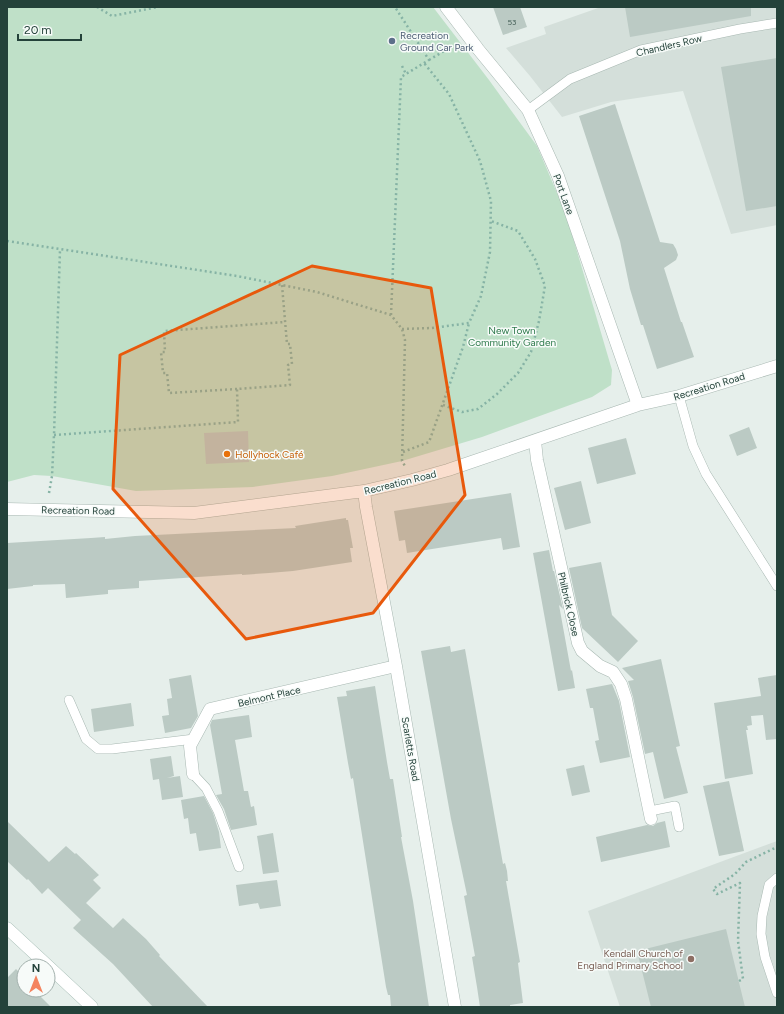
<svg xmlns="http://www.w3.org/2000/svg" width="784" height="1014" font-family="Figtree,sans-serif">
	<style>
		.built { fill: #d4dfda }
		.green { fill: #bfe0c8 }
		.building { fill: #bbcac4 }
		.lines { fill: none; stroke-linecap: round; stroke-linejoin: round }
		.lane-casing { stroke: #a8b8b2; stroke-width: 10 }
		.street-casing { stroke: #a8b8b2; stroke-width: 13 }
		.secondary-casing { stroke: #a4bbb3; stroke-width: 13 }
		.path { stroke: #86b3a5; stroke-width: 2.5; stroke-dasharray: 2 3; stroke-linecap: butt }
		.lane { stroke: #fff; stroke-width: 9 }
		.street { stroke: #fff; stroke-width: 12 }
		.secondary { stroke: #fff; stroke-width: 12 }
		.marked { fill: #e8590c; fill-opacity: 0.2; stroke: #e8590c; stroke-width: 3; stroke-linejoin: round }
		.service-dot { fill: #5c6f8a; stroke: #f7fbf9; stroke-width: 1.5 }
		.food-dot { fill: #e8710a; stroke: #f7fbf9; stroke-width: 1.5 }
		.education-dot { fill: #8d6e63; stroke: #f7fbf9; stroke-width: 1.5 }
		.labels { text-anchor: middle; stroke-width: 3; stroke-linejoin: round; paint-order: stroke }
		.number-label { font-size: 8px; fill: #4a645c }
		.service-label { font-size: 10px; fill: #4e5e75; stroke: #f7fbf9; text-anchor: start }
		.street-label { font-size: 10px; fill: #24423a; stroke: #f7fbf9 }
		.park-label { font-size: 10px; fill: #2d7a4b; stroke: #f7fbf9 }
		.food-label { font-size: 10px; fill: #c56008; stroke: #f7fbf9; text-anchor: start }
		.education-label { font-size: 10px; fill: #785e54; stroke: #f7fbf9; text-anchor: end }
	</style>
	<rect width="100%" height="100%" fill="#e6efeb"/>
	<path class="built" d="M601 7H777V225L731 234 683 91 611 102 562 117 530 76 506 48 546 34 544 27Z
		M777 841V1007H620L588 911Z"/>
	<path class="green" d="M7 7H433L489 80 537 146 566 214 612 370 611 385 592 397 482 437 402 461 332 476 253 487 136 491 52 476 34 475 7 482Z"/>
	<path class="building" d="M493 7H520L527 27 503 35Z
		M625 7H751V16L630 37Z
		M777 58V206L746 211 721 67Z
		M615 104 660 242 673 244 676 249 678 255 676 260 664 268 681 322H682L694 357 657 369 643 325H641L630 289 620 241 579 116Z
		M749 427 757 448 737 456 729 435Z
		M248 431 249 462 206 464 204 433Z
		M626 438 636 474 597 484 588 448Z
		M581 481 591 523 565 530 554 488Z
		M511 493 520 547 503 550 501 538 407 553 405 540 399 541 394 511Z
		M346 518V520H348L353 548H350L352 562 293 571 269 573 242 575V574L139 581V588L108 590V594L66 598 65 584 33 585V586L7 589V543L91 538 105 537V539L135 536 296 528 295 526Z
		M549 550 553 571H554L563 609 559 605 571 671 572 670 575 688 558 691 533 553Z
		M601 562 612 615 638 641 618 662 582 628 569 568Z
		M450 646 451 652 465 649 503 864 505 863 507 871 508 881H506L520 962 518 963 523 1003 510 1005V1007H480L477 987 472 957 475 956 464 896 467 895 451 819 421 651Z
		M661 659 680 746 676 747 688 793 664 799 653 752 645 754 633 697 628 681 634 680 622 668Z
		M191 675 198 716 191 728 165 733 162 716 169 715 167 699 172 698 169 679Z
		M777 675V739L766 740 763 715 751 716 752 725 747 726 748 730H746L753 774 725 779 714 703 761 696 758 678Z
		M612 684 619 701 630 757 600 763 595 741 599 740 593 708H590L586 689Z
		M375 686 387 762 390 779H393L402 837H401L413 901 429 1007H391L390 995H388L386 987 353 778 351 779 348 763 337 697 347 696 346 691Z
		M131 703 134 726 94 732 91 709Z
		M249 715 252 737 235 740 244 791H248L251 807 254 806 257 825 231 830 224 809 216 795 222 794 210 725 212 720Z
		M171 756 174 776 167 778 180 776 183 797 162 800 159 779 153 780 150 759Z
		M584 765 590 792 572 796 566 769Z
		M729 781 744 851 719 856 703 786Z
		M204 796 213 813 219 832 221 848 199 851 196 833 190 834 188 818 184 819 181 800Z
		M7 821 49 862 66 846 75 854 76 853 99 875 93 880 101 888 86 903 113 928 123 918 146 939 160 955 159 956 208 1007H153L113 964 73 928 81 920 48 888 42 894 28 879 27 880 7 861Z
		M665 821 670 847 601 862 596 837 647 825 653 826 657 823Z
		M273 833 279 872 263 874 257 836Z
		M277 880 281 906 260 909 258 903 239 906 236 885Z
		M726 929 745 1007H651L637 951Z
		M16 969 24 977V990H34L51 1007H7V978Z"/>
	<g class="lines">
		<g class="lane-casing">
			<path id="lane" d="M528 110 570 79 641 50 740 29 777 23
				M679 396 693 446 706 474 777 586
				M69 700 86 739 98 749H112L194 739
				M193 774 206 788 218 811 239 867
				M650 811 675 806 679 827
				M777 878 769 885 762 916 761 934 765 957 777 993"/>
		</g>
		<g class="street-casing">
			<path id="street" d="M446 7 478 49 528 110 558 176 638 405
				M535 441 537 460 578 643 582 651 600 666 613 672 621 684 626 699 651 819
				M364 491 366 507 396 666 455 1007
				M7 509 194 513 364 491 412 480 448 470 638 405 679 396 777 366
				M193 774 190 746 210 709 396 666"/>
		</g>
		<g class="secondary-casing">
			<path id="secondary" d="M7 928 48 966
				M48 966 92 1007"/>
		</g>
		<path class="path" d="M97 7 112 16 158 7
			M429 60 454 45
			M402 66 406 74
			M7 241 237 276 317 292 391 315 402 329 405 340 402 461 405 466
			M391 315 401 77 429 60 395 7
			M402 329 432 328 469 323 481 296 490 252 491 201 480 161 449 94 424 63
			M237 389 169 393 167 373H163L161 352H165L164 331 285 322
			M443 405 462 412 478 409 497 394 518 373 531 352 539 321 545 286 535 259 518 231 491 221
			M54 435 238 422 237 389 290 385 288 365 292 364 290 344H287L282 285
			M403 452 429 442 463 347 469 323
			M49 493 52 476 54 435 60 250
			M739 981 743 979 738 941 740 883 717 894 713 889 735 874 746 862 777 847"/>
		<use href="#lane" class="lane"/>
		<use href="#street" class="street"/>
		<use href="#secondary" class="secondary"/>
	</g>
	<path class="marked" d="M312 266 431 288 465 495 373 613 246 639 113 489 120 355Z"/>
	<circle class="service-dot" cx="392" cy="41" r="4"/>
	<circle class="food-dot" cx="227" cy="454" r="4"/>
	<circle class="education-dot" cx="691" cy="959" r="4"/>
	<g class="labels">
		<g class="number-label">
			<text x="512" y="25">53</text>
		</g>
		<g class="service-label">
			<text x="400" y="39">Recreation<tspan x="400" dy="12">Ground Car Park</tspan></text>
		</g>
		<g class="street-label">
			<text transform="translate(669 45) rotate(-13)" y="4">Chandlers Row</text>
			<text transform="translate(564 194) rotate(70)" y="4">Port Lane</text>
			<text transform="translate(709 386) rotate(-17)" y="4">Recreation Road</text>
			<text transform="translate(400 482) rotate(-14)" y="4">Recreation Road</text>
			<text transform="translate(78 510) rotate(1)" y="4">Recreation Road</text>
			<text transform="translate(569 604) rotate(77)" y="4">Philbrick Close</text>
			<text transform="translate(269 696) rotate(-13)" y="4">Belmont Place</text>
			<text transform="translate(411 749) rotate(80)" y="4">Scarletts Road</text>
		</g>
		<g class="park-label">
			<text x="512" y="334">New Town<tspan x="512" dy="12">Community Garden</tspan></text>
		</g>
		<g class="food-label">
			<text x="235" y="458">Hollyhock Café</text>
		</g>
		<g class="education-label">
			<text x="683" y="957">Kendall Church of<tspan x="683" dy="12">England Primary School</tspan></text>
		</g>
	</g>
	<rect width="784" height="1014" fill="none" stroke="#24423a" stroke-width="16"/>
	<g transform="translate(36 978)"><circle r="19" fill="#f7fbf9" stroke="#a3b1ad"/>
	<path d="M0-3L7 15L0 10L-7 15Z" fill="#f4845f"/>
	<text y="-6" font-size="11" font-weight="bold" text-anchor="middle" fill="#24423a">N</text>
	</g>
	<path d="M18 34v6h63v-6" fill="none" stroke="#24423a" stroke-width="2"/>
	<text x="24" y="34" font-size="12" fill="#24423a" stroke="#f7fbf9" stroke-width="3" paint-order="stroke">20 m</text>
</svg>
